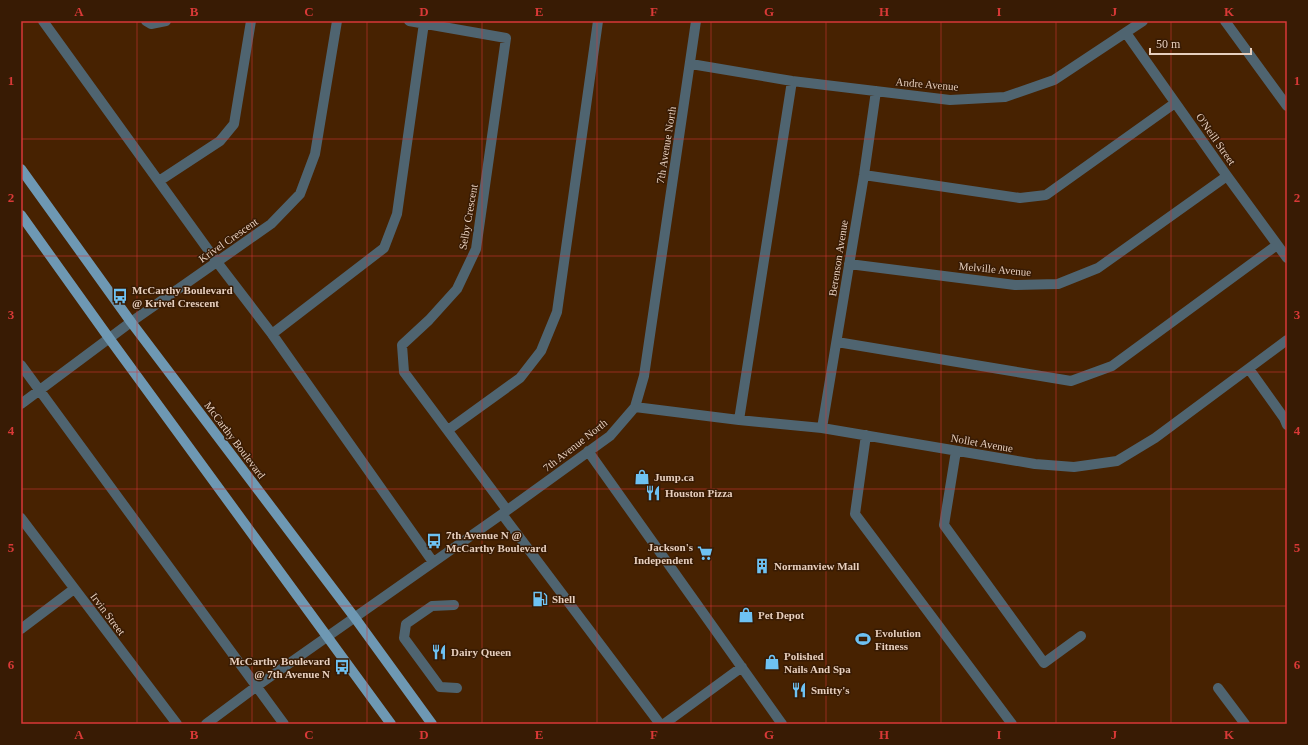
<svg xmlns="http://www.w3.org/2000/svg" width="1308" height="745" font-family="Georgia,serif">
	<style>
		.lines { fill: none; stroke-linecap: round; stroke-linejoin: round }
		.minor { stroke: #4f6470; stroke-width: 10 }
		.major { stroke: #6e98b3; stroke-width: 10 }
		.grid { fill: none; stroke: #d83937; stroke-width: 1; stroke-opacity: 0.55 }
		.labels { text-anchor: middle; stroke-width: 3; stroke-linejoin: round; paint-order: stroke }
		.street-label { font-size: 11px; fill: #e7cfbe; stroke: #381b04 }
		.poi-label { font-size: 11px; font-weight: bold; fill: #e7cfbe; stroke: #381b04; text-anchor: start }
		.neatline { fill: none; stroke: #d83937; stroke-width: 1.5 }
		.grid-label { font-size: 13px; text-anchor: middle; font-weight: bold; fill: #d83937 }
	</style>
	<rect width="100%" height="100%" fill="#472201"/>
	<g class="lines">
		<path class="minor" d="M43 21 217 262 272 334 433 562
			M146 21 151 24 166 21
			M409 21 506 38 476 249 457 289 429 320 402 345 404 372 507 510
			M1225 21 1287 106
			M1126 33 1227 176 1287 258
			M691 64 792 81 950 100 1005 97 1054 80 1143 21
			M864 175 1020 198 1046 195 1175 103
			M159 181 220 141 234 124 251 21
			M849 264 1015 285 1058 284 1098 268 1227 176
			M272 334 384 248 397 214 424 23
			M837 342 1071 381 1112 366 1277 245
			M21 365 284 724
			M1249 369 1284 418 1287 425
			M21 404 131 322 271 224 300 194 315 154 337 21
			M635 407 739 420 822 428 1035 464 1074 467 1117 461 1155 438 1287 340
			M739 420 792 81
			M822 428 864 175 876 91
			M448 430 520 378 541 351 557 312 598 21
			M866 435 855 514 1012 724
			M588 451 782 724
			M956 451 944 525 1044 663 1081 636
			M502 514 660 724
			M21 518 177 724
			M454 605 432 606 406 624 404 638 440 687 457 688
			M21 629 74 589
			M1218 688 1245 724
			M206 724 257 686 502 514 610 436 635 407 644 376 696 21
			M664 724 742 667"/>
		<path class="major" d="M21 169 131 322 355 618 432 724
			M21 215 109 338 391 724"/>
	</g>
	<path class="grid" d="M137 21V724M252 21V724M367 21V724M482 21V724M597 21V724M711 21V724M826 21V724M941 21V724M1056 21V724M1171 21V724M21 139H1287M21 256H1287M21 372H1287M21 489H1287M21 606H1287"/>
	<defs>
		<g id="bus-bare" transform="scale(1.2)"><path d="M-5-6H5V4H4V6H2V4H-2V6H-4V4H-5ZM-3.5-4V0h7V-4ZM-3.5 1.2v1.5H-2V1.2ZM2 1.2v1.5H3.5V1.2Z" fill="#6ec2f3" stroke="#381b04" stroke-width="2.5" paint-order="stroke"/></g>
		<g id="shop-bare" transform="scale(1.2)"><path d="M-5-2.5h2.3a2.7 3.5 0 0 1 5.4 0H5L5.5 6h-11ZM-1.5-2.5h3a1.5 2.3 0 0 0-3 0Z" fill="#6ec2f3" stroke="#381b04" stroke-width="2.5" paint-order="stroke"/></g>
		<g id="restaurant-bare" transform="scale(1.2)"><path d="M-5-6h1v4h1v-4h1v4h1v-4h1v5L-1.5 .5V6h-2V.5L-5-1ZM5-6V6H3V1.5H1.5Q1.5-4 5-6Z" fill="#6ec2f3" stroke="#381b04" stroke-width="2.5" paint-order="stroke"/></g>
		<g id="supermarket-bare" transform="scale(1.2)"><path d="M-6-5.5h2.5l.6 2H6L4.5 2H-2.5L-4.4-4H-6ZM-1.5 3.2a1.3 1.3 0 1 0 .1 0ZM3 3.2a1.3 1.3 0 1 0 .1 0Z" fill="#6ec2f3" stroke="#381b04" stroke-width="2.5" paint-order="stroke"/></g>
		<g id="building-bare" transform="scale(1.2)"><path d="M-4-6H4V6H1V3H-1V6H-4ZM-2.5-4.3h1.7v1.8h-1.7ZM.8-4.3h1.7v1.8H.8ZM-2.5-1h1.7V.8h-1.7ZM.8-1h1.7V.8H.8Z" fill="#6ec2f3" stroke="#381b04" stroke-width="2.5" paint-order="stroke"/></g>
		<g id="fuel-bare" transform="scale(1.2)"><path d="M-5.5-6h7V0h2V4h1.3V-2.5L3-4.5l.8-.8L6-3V5H2.5V1h-1V6h-7ZM-4.2-4.7v3.2H.2V-4.7Z" fill="#6ec2f3" stroke="#381b04" stroke-width="2.5" paint-order="stroke"/></g>
		<g id="stadium-bare" transform="scale(1.2)"><path d="M0-5a6.5 5 0 1 0 0 10a6.5 5 0 1 0 0-10ZM-3.5-1.8h7v3.6h-7Z" fill="#6ec2f3" stroke="#381b04" stroke-width="2.5" paint-order="stroke"/></g>
	</defs>
	<g fill-rule="evenodd">
		<use href="#bus-bare" x="120" y="296"/>
		<use href="#shop-bare" x="642" y="477"/>
		<use href="#restaurant-bare" x="653" y="493"/>
		<use href="#bus-bare" x="434" y="541"/>
		<use href="#supermarket-bare" x="705" y="553"/>
		<use href="#building-bare" x="762" y="566"/>
		<use href="#fuel-bare" x="540" y="599"/>
		<use href="#shop-bare" x="746" y="615"/>
		<use href="#stadium-bare" x="863" y="639"/>
		<use href="#restaurant-bare" x="439" y="652"/>
		<use href="#shop-bare" x="772" y="662"/>
		<use href="#bus-bare" x="342" y="667"/>
		<use href="#restaurant-bare" x="799" y="690"/>
	</g>
	<g class="labels">
		<g class="street-label">
			<text transform="translate(927 84) rotate(5)" y="4">Andre Avenue</text>
			<text transform="translate(1216 139) rotate(55)" y="4">O'Neill Street</text>
			<text transform="translate(666 145) rotate(-81)" y="4">7th Avenue North</text>
			<text transform="translate(468 217) rotate(-80)" y="4">Selby Crescent</text>
			<text transform="translate(228 240) rotate(-35)" y="4">Krivel Crescent</text>
			<text transform="translate(838 258) rotate(-81)" y="4">Berenson Avenue</text>
			<text transform="translate(995 269) rotate(5)" y="4">Melville Avenue</text>
			<text transform="translate(235 440) rotate(53)" y="4">McCarthy Boulevard</text>
			<text transform="translate(982 443) rotate(10)" y="4">Nollet Avenue</text>
			<text transform="translate(575 445) rotate(-38)" y="4">7th Avenue North</text>
			<text transform="translate(108 614) rotate(53)" y="4">Irvin Street</text>
		</g>
		<g class="poi-label">
			<text x="132" y="294">McCarthy Boulevard<tspan x="132" dy="13">@ Krivel Crescent</tspan></text>
			<text x="654" y="481">Jump.ca</text>
			<text x="665" y="497">Houston Pizza</text>
			<text x="446" y="539">7th Avenue N @<tspan x="446" dy="13">McCarthy Boulevard</tspan></text>
			<text x="693" y="551" text-anchor="end">Jackson's<tspan x="693" dy="13">Independent</tspan></text>
			<text x="774" y="570">Normanview Mall</text>
			<text x="552" y="603">Shell</text>
			<text x="758" y="619">Pet Depot</text>
			<text x="875" y="637">Evolution<tspan x="875" dy="13">Fitness</tspan></text>
			<text x="451" y="656">Dairy Queen</text>
			<text x="784" y="660">Polished<tspan x="784" dy="13">Nails And Spa</tspan></text>
			<text x="330" y="665" text-anchor="end">McCarthy Boulevard<tspan x="330" dy="13">@ 7th Avenue N</tspan></text>
			<text x="811" y="694">Smitty's</text>
		</g>
	</g>
	<rect width="1308" height="745" fill="none" stroke="#381b04" stroke-width="44"/>
	<path d="M1150 48v6h101v-6" fill="none" stroke="#e7cfbe" stroke-width="2"/>
	<text x="1156" y="48" font-size="12" fill="#e7cfbe" stroke="#381b04" stroke-width="3" paint-order="stroke">50 m</text>
	<rect x="22" y="22" width="1264" height="701" class="neatline"/>
	<g class="grid-label">
		<text x="79" y="16">A</text>
		<text x="194" y="16">B</text>
		<text x="309" y="16">C</text>
		<text x="424" y="16">D</text>
		<text x="539" y="16">E</text>
		<text x="654" y="16">F</text>
		<text x="769" y="16">G</text>
		<text x="884" y="16">H</text>
		<text x="999" y="16">I</text>
		<text x="1114" y="16">J</text>
		<text x="1229" y="16">K</text>
		<text x="11" y="85">1</text>
		<text x="1297" y="85">1</text>
		<text x="11" y="202">2</text>
		<text x="1297" y="202">2</text>
		<text x="11" y="319">3</text>
		<text x="1297" y="319">3</text>
		<text x="11" y="435">4</text>
		<text x="1297" y="435">4</text>
		<text x="11" y="552">5</text>
		<text x="1297" y="552">5</text>
		<text x="11" y="669">6</text>
		<text x="1297" y="669">6</text>
		<text x="79" y="739">A</text>
		<text x="194" y="739">B</text>
		<text x="309" y="739">C</text>
		<text x="424" y="739">D</text>
		<text x="539" y="739">E</text>
		<text x="654" y="739">F</text>
		<text x="769" y="739">G</text>
		<text x="884" y="739">H</text>
		<text x="999" y="739">I</text>
		<text x="1114" y="739">J</text>
		<text x="1229" y="739">K</text>
	</g>
</svg>
